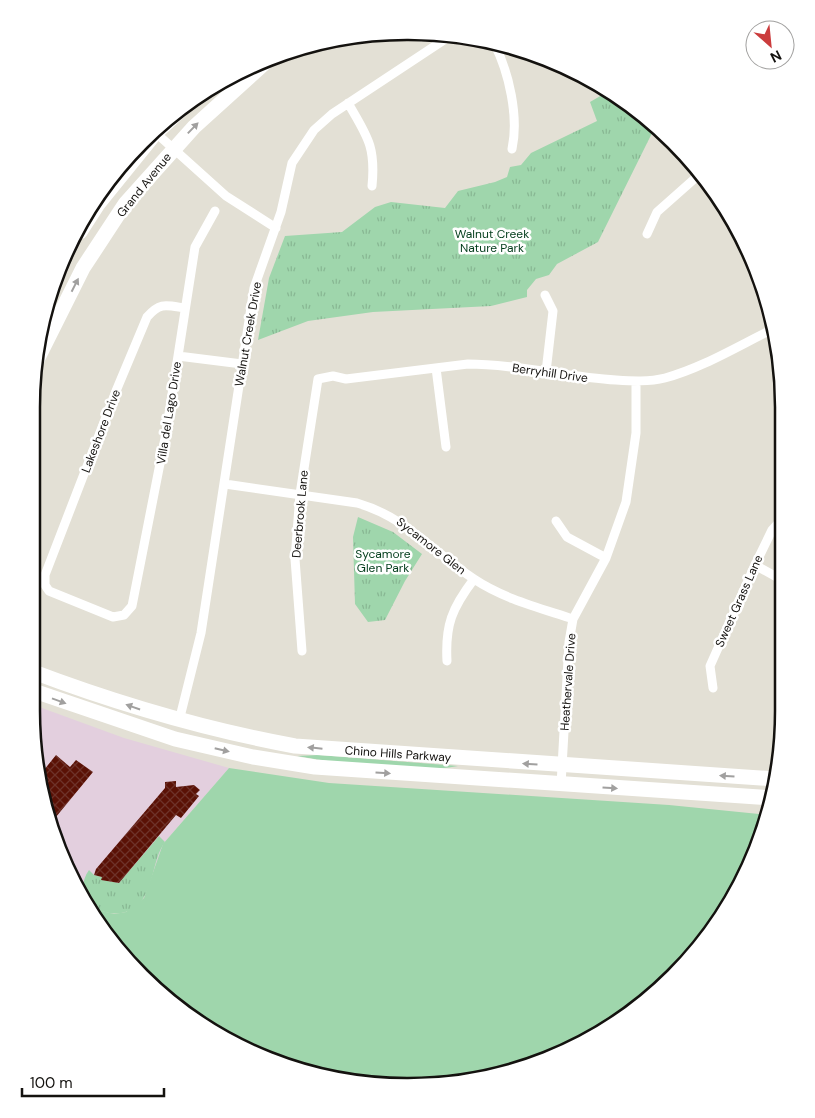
<svg xmlns="http://www.w3.org/2000/svg" width="815" height="1118" font-family="'DM Sans',sans-serif">
	<style>
		.commercial { fill: #e3cfde }
		.grass { fill: #9fd6ac }
		.park { fill: url(#park-tufts) }
		.building { fill: url(#building-cross-hatch) }
		.lines { fill: none; stroke-linecap: round; stroke-linejoin: round }
		.minor { stroke: #fff; stroke-width: 9 }
		.primary { stroke: #fff; stroke-width: 15 }
		.oneway { fill: #a1a09f }
		.labels { text-anchor: middle; stroke-width: 5; stroke-linejoin: round; paint-order: stroke }
		.street-label { font-size: 12px; fill: #14120f; stroke: #fff }
		.park-label { font-size: 12px; fill: #013c1a; stroke: #fff }
		.rim { fill: none; stroke: #14120f; stroke-width: 2.5 }
	</style>
	<defs>
		<pattern id="park-tufts" width="24" height="20" patternUnits="userSpaceOnUse" patternTransform="scale(1.25)"><rect width="24" height="20" fill="#9fd6ac"/><path d="M3 7l-1-3M5 7V3M7 7l1-3M15 17l-1-3M17 17v-4M19 17l1-3" fill="none" stroke="#88b793"/></pattern>
		<pattern id="building-cross-hatch" width="8" height="8" patternUnits="userSpaceOnUse" patternTransform="scale(1.25)"><rect width="8" height="8" fill="#5a1105"/><path d="M0 0l8 8M0 8l8-8" fill="none" stroke="#6d3229"/></pattern>
	</defs>
	<rect width="100%" height="100%" fill="#e3e0d5"/>
	<path class="commercial" d="M31 704 124 738 229 768 163 844 144 898 80 887 44 808Z"/>
	<path class="grass" d="M319 755 458 766C414 775 342 764 297 756Z
		M229 768 329 783 669 805 768 815 745 877 691 958 637 1009 551 1058 456 1084 358 1083 241 1048 160 994 95 919 80 887 85 897 102 911 114 914 126 912 144 898 163 844Z"/>
	<path class="park" d="M609 91 656 125 598 242 557 264 549 275 536 279 527 290V297L491 306 373 312 308 321 258 340 269 278 285 236 342 232 375 207 391 202 445 208 458 191 495 182 507 177 510 167 521 165 531 153 597 121 590 102Z
		M358 517 393 532 422 554 405 581 385 620 368 622 355 604 353 537Z
		M159 836 165 842C151 861 155 893 134 908 108 925 68 900 89 870L94 875 102 877V880L119 883Z"/>
	<path class="building" d="M35 739 41 741 37 751Z
		M56 755 70 767 76 760 93 772 51 823 44 808 40 775Z
		M176 781V787L194 785 200 790 196 794 199 796 181 818 176 815 119 883 101 880 102 877 94 875 96 869 165 788V782Z"/>
	<g class="lines">
		<path class="minor" d="M494 43C509 72 519 117 512 149
			M348 103C367 136 376 146 372 186
			M156 133 226 196 276 228
			M647 234 657 212 701 173
			M545 295 553 311 546 372
			M184 308C166 305 160 302 147 317L116 391 45 575V585L49 591 113 617 124 615 132 606 166 433 195 247 215 211
			M178 356 242 364
			M436 368 446 447
			M779 480 781 484
			M225 484 357 503C406 517 433 552 474 579 504 599 540 608 573 619
			M556 521 567 537 606 558
			M755 565 782 580
			M302 651 295 559 300 494 318 379 333 376 346 379 468 364C517 364 566 377 616 380 632 381 649 382 665 378 702 368 738 346 773 329
			M447 661C445 625 452 608 474 579
			M713 688 710 666 755 565 772 530 782 519
			M181 713 201 633 254 288 281 212 292 163 314 130 332 114 453 34
			M561 785 569 642 573 619 606 558 626 502 636 433V381"/>
		<path class="primary" d="M158 131 188 103
			M80 232 98 204 153 136
			M37 360 83 268 125 204 194 127 268 60
			M31 671C118 704 203 729 295 746L776 779
			M31 690 175 739 253 757 315 767 773 798"/>
	</g>
	<defs><path id="oneway-solid" d="M-6-.8H1V-3.2L6.5 0L1 3.2V.8H-6Z" transform="scale(1.25)"/></defs>
	<g class="oneway">
		<use href="#oneway-solid" transform="translate(193 128) rotate(-46)"/>
		<use href="#oneway-solid" transform="translate(75 285) rotate(-63)"/>
		<use href="#oneway-solid" transform="translate(59 701) rotate(20)"/>
		<use href="#oneway-solid" transform="translate(133 707) rotate(-161)"/>
		<use href="#oneway-solid" transform="translate(315 748) rotate(-174)"/>
		<use href="#oneway-solid" transform="translate(222 750) rotate(13)"/>
		<use href="#oneway-solid" transform="translate(530 764) rotate(-176)"/>
		<use href="#oneway-solid" transform="translate(383 773) rotate(4)"/>
		<use href="#oneway-solid" transform="translate(727 776) rotate(-176)"/>
		<use href="#oneway-solid" transform="translate(610 788) rotate(4)"/>
	</g>
	<g class="labels">
		<g class="street-label">
			<text transform="translate(144 185) rotate(-51)" y="4">Grand Avenue</text>
			<text transform="translate(248 334) rotate(-80)" y="4">Walnut Creek Drive</text>
			<text transform="translate(550 373) rotate(8)" y="4">Berryhill Drive</text>
			<text transform="translate(169 413) rotate(-81)" y="4">Villa del Lago Drive</text>
			<text transform="translate(101 431) rotate(-69)" y="4">Lakeshore Drive</text>
			<text transform="translate(300 514) rotate(-85)" y="4">Deerbrook Lane</text>
			<text transform="translate(431 546) rotate(38)" y="4">Sycamore Glen</text>
			<text transform="translate(739 601) rotate(-66)" y="4">Sweet Grass Lane</text>
			<text transform="translate(568 682) rotate(-86)" y="4">Heathervale Drive</text>
			<text transform="translate(398 754) rotate(4)" y="4">Chino Hills Parkway</text>
		</g>
		<g class="park-label">
			<text x="492" y="238">Walnut Creek<tspan x="492" dy="14">Nature Park</tspan></text>
			<text x="383" y="558">Sycamore<tspan x="383" dy="14">Glen Park</tspan></text>
		</g>
	</g>
	<path d="M0 0H815V1118H0ZM407 40H408A367 367 0 0 1 775 407V711A367 367 0 0 1 408 1078H407A367 367 0 0 1 40 711V407A367 367 0 0 1 407 40Z" fill="#fff" fill-rule="evenodd"/>
	<path class="rim" d="M407 40H408A367 367 0 0 1 775 407V711A367 367 0 0 1 408 1078H407A367 367 0 0 1 40 711V407A367 367 0 0 1 407 40Z"/>
	<g transform="translate(770 45) rotate(153)"><circle r="24" fill="#ffffff" stroke="#a1a09f"/>
	<path d="M0-4L9 19L0 12L-9 19Z" fill="#cb3c3d"/>
	<text y="-8" font-size="14" font-weight="bold" text-anchor="middle" fill="#14120f">N</text>
	</g>
	<path d="M22 1088v8h142v-8" fill="none" stroke="#14120f" stroke-width="2.5"/>
	<text x="30" y="1088" font-size="15" fill="#14120f" stroke="#ffffff" stroke-width="4" paint-order="stroke">100 m</text>
</svg>
